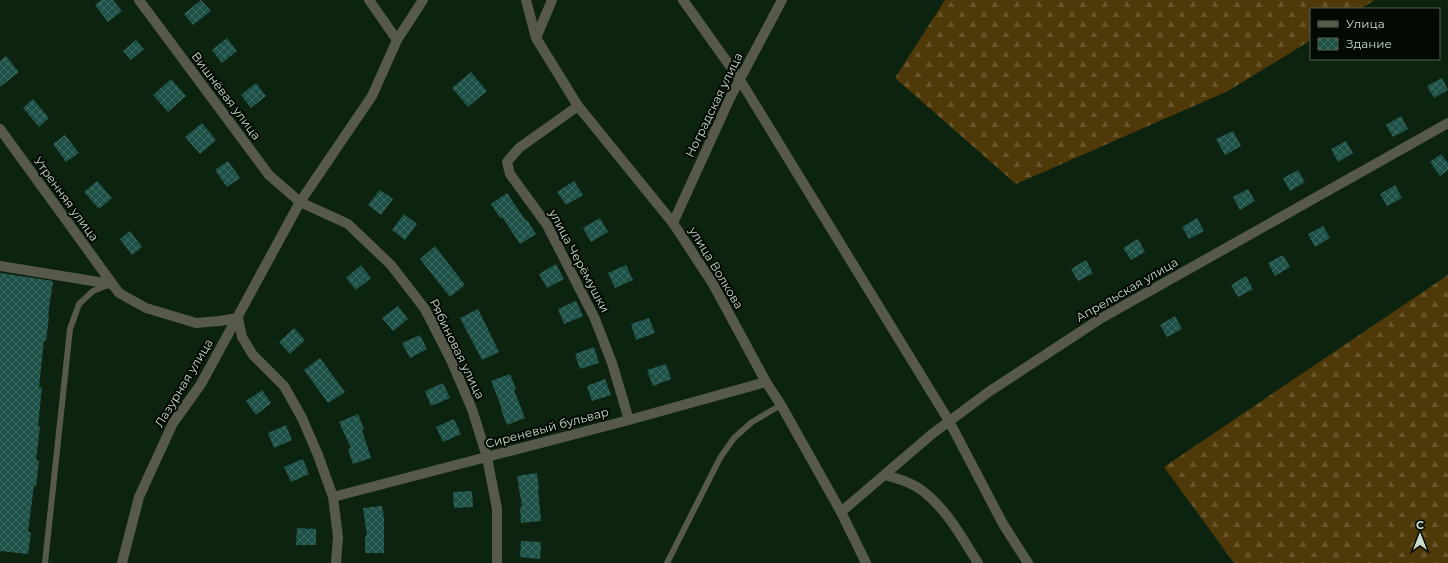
<svg xmlns="http://www.w3.org/2000/svg" width="1448" height="563" font-family="Montserrat,sans-serif">
	<style>
		.forest { fill: url(#forest-firs) }
		.building { fill: url(#building-cross-hatch) }
		.lines { fill: none; stroke-linecap: round; stroke-linejoin: round }
		.service { stroke: #57594b; stroke-width: 6 }
		.minor { stroke: #57594b; stroke-width: 10 }
		.labels { text-anchor: middle; stroke-width: 4; stroke-linejoin: round; paint-order: stroke }
		.street-label { font-size: 12px; fill: #cddbce; stroke: #030a03 }
	</style>
	<defs>
		<pattern id="forest-firs" width="22" height="20" patternUnits="userSpaceOnUse"><rect width="22" height="20" fill="#503908"/><path d="M5 1l3.5 6h-7zM16 11l3.5 6h-7z" fill="#68552b"/></pattern>
		<pattern id="building-cross-hatch" width="8" height="8" patternUnits="userSpaceOnUse"><rect width="8" height="8" fill="#1e5249"/><path d="M0 0l8 8M0 8l8-8" fill="none" stroke="#3e6a62"/></pattern>
	</defs>
	<rect width="100%" height="100%" fill="#0c2310"/>
	<path class="forest" d="M945 0H1375L1360 9H1311V40L1228 91 1016 184 895 78Z
		M1448 275V563H1234L1164 467Z"/>
	<path class="building" d="M101 0H113L122 11 108 22 95 5Z
		M201 0 211 11 193 25 184 14Z
		M227 38 237 51 222 63 212 50Z
		M136 40 144 49 131 60 123 51Z
		M6 56 19 72 0 87V61Z
		M471 72 487 91 468 107 452 88Z
		M1442 78 1448 90 1434 98 1427 86Z
		M171 79 186 96 168 112 153 95Z
		M256 83 266 96 251 108 241 95Z
		M33 99 49 118 39 127 23 108Z
		M1401 116 1408 129 1393 137 1386 125Z
		M202 123 216 140 200 154 185 137Z
		M1233 131 1241 146 1225 155 1216 139Z
		M65 135 79 153 66 162 53 144Z
		M1346 141 1353 153 1338 162 1331 149Z
		M1441 154 1448 163V170L1440 176 1430 162Z
		M228 161 240 178 227 187 215 170Z
		M1298 170 1305 182 1290 191 1283 178Z
		M97 181 112 198 99 209 84 192Z
		M574 181 583 195 566 205 557 192Z
		M1395 185 1402 198 1387 206 1380 194Z
		M1248 189 1255 201 1240 210 1233 197Z
		M380 190 393 199 381 215 368 205Z
		M507 193 526 221 527 220 536 234 520 244 502 217 500 218 491 204Z
		M404 214 417 224 405 240 392 230Z
		M600 218 608 232 591 242 583 228Z
		M1197 218 1204 231 1189 239 1182 227Z
		M1323 226 1330 238 1315 247 1308 234Z
		M130 231 142 247 132 255 120 239Z
		M1138 239 1145 252 1131 260 1123 248Z
		M435 246 465 285 450 297 420 259Z
		M1283 255 1290 267 1275 276 1268 263Z
		M1086 260 1093 273 1078 281 1071 269Z
		M556 264 564 279 547 288 539 274Z
		M361 265 371 278 356 290 346 278Z
		M626 265 633 280 615 288 608 273Z
		M0 273 53 281 48 316H49L46 341 44 340 39 387H42L38 426H40L36 460 39 461 36 486 34 485 28 532H31L28 554 0 551Z
		M1246 276 1253 289 1238 297 1231 285Z
		M576 301 583 316 564 324 558 309Z
		M398 306 408 319 393 331 382 318Z
		M478 309 499 352 482 360 460 318Z
		M1175 316 1182 329 1167 337 1160 325Z
		M649 318 655 333 636 340 631 324Z
		M294 328 305 340 290 354 279 342Z
		M420 335 427 349 410 358 402 343Z
		M594 347 599 363 580 369 575 354Z
		M320 358 345 392 328 403 304 370Z
		M666 364 671 379 653 386 647 370Z
		M510 374 516 389 514 390 525 418 507 425 501 410 502 409 491 381Z
		M605 379 611 395 592 401 587 386Z
		M443 383 450 398 431 406 425 391Z
		M262 390 271 403 256 415 246 401Z
		M358 414 364 429 362 430 371 458 353 464 348 449 351 448 339 422Z
		M454 419 461 434 443 442 436 427Z
		M286 425 292 440 274 448 268 433Z
		M303 459 309 474 291 482 284 467Z
		M537 473 539 489H538L541 521 521 523 520 507H522L517 476Z
		M472 491 473 507 454 508 453 492Z
		M382 506 384 518V553H365V536H367L363 508Z
		M297 528 316 529V545H296Z
		M521 541 541 542 540 559 520 557Z"/>
	<g class="lines">
		<path class="service" d="M45 563 70 329 79 304 93 291 108 285
			M667 563 720 458 734 438 752 422 781 405"/>
		<path class="minor" d="M139 0 269 175 300 202 348 224 391 265 425 309 451 360 472 409 487 457 497 509V563
			M369 0 397 40
			M526 0 536 38 578 106 673 223 713 284 766 382 781 405 841 512 866 563
			M683 0 740 80 949 421 1003 524 1028 563
			M536 38 552 0
			M578 106 519 148 507 162 510 174 547 225 595 319 612 363 629 420
			M0 129 119 293 146 308 196 323 219 321 238 318
			M673 223 730 98 782 0
			M0 266 111 284
			M238 318 242 337 253 355 284 386 302 418 318 455 333 497 338 537 336 563
			M885 475C899 479 913 483 924 492 948 511 962 538 978 563
			M333 497 629 420 766 382
			M841 512 932 434 990 391 1100 319 1448 123
			M122 563 139 497 173 423 201 384 300 202 372 96 397 40 423 0"/>
	</g>
	<g class="labels">
		<g class="street-label">
			<text transform="translate(226 96) rotate(53)" y="4">Вишнёвая улица</text>
			<text transform="translate(714 105) rotate(-64)" y="4">Ноградская улица</text>
			<text transform="translate(66 199) rotate(54)" y="4">Утренняя улица</text>
			<text transform="translate(579 261) rotate(62)" y="4">улица Черёмушки</text>
			<text transform="translate(716 268) rotate(59)" y="4">улица Волкова</text>
			<text transform="translate(1127 290) rotate(-30)" y="4">Апрельская улица</text>
			<text transform="translate(457 349) rotate(64)" y="4">Рябиновая улица</text>
			<text transform="translate(184 383) rotate(-59)" y="4">Лазурная улица</text>
			<text transform="translate(547 428) rotate(-15)" y="4">Сиреневый бульвар</text>
		</g>
	</g>
	<rect x="1310" y="8" width="130" height="52" fill="#030a03" stroke="#545e54"/>
	<rect x="1318" y="21" width="20" height="6" fill="#57594b" stroke="#545e54"/>
	<text x="1346" y="28" font-size="12" fill="#cddbce">Улица</text>
	<rect x="1318" y="38" width="20" height="12" fill="url(#building-cross-hatch)" stroke="#545e54"/>
	<text x="1346" y="48" font-size="12" fill="#cddbce">Здание</text>
	<g transform="translate(1420 535)" stroke="#030a03" stroke-width="3" paint-order="stroke">
	<path d="M0-3L7 15L0 10L-7 15Z" fill="#cddbce"/>
	<text y="-6" font-size="11" font-weight="bold" text-anchor="middle" fill="#cddbce">С</text>
	</g>
</svg>
